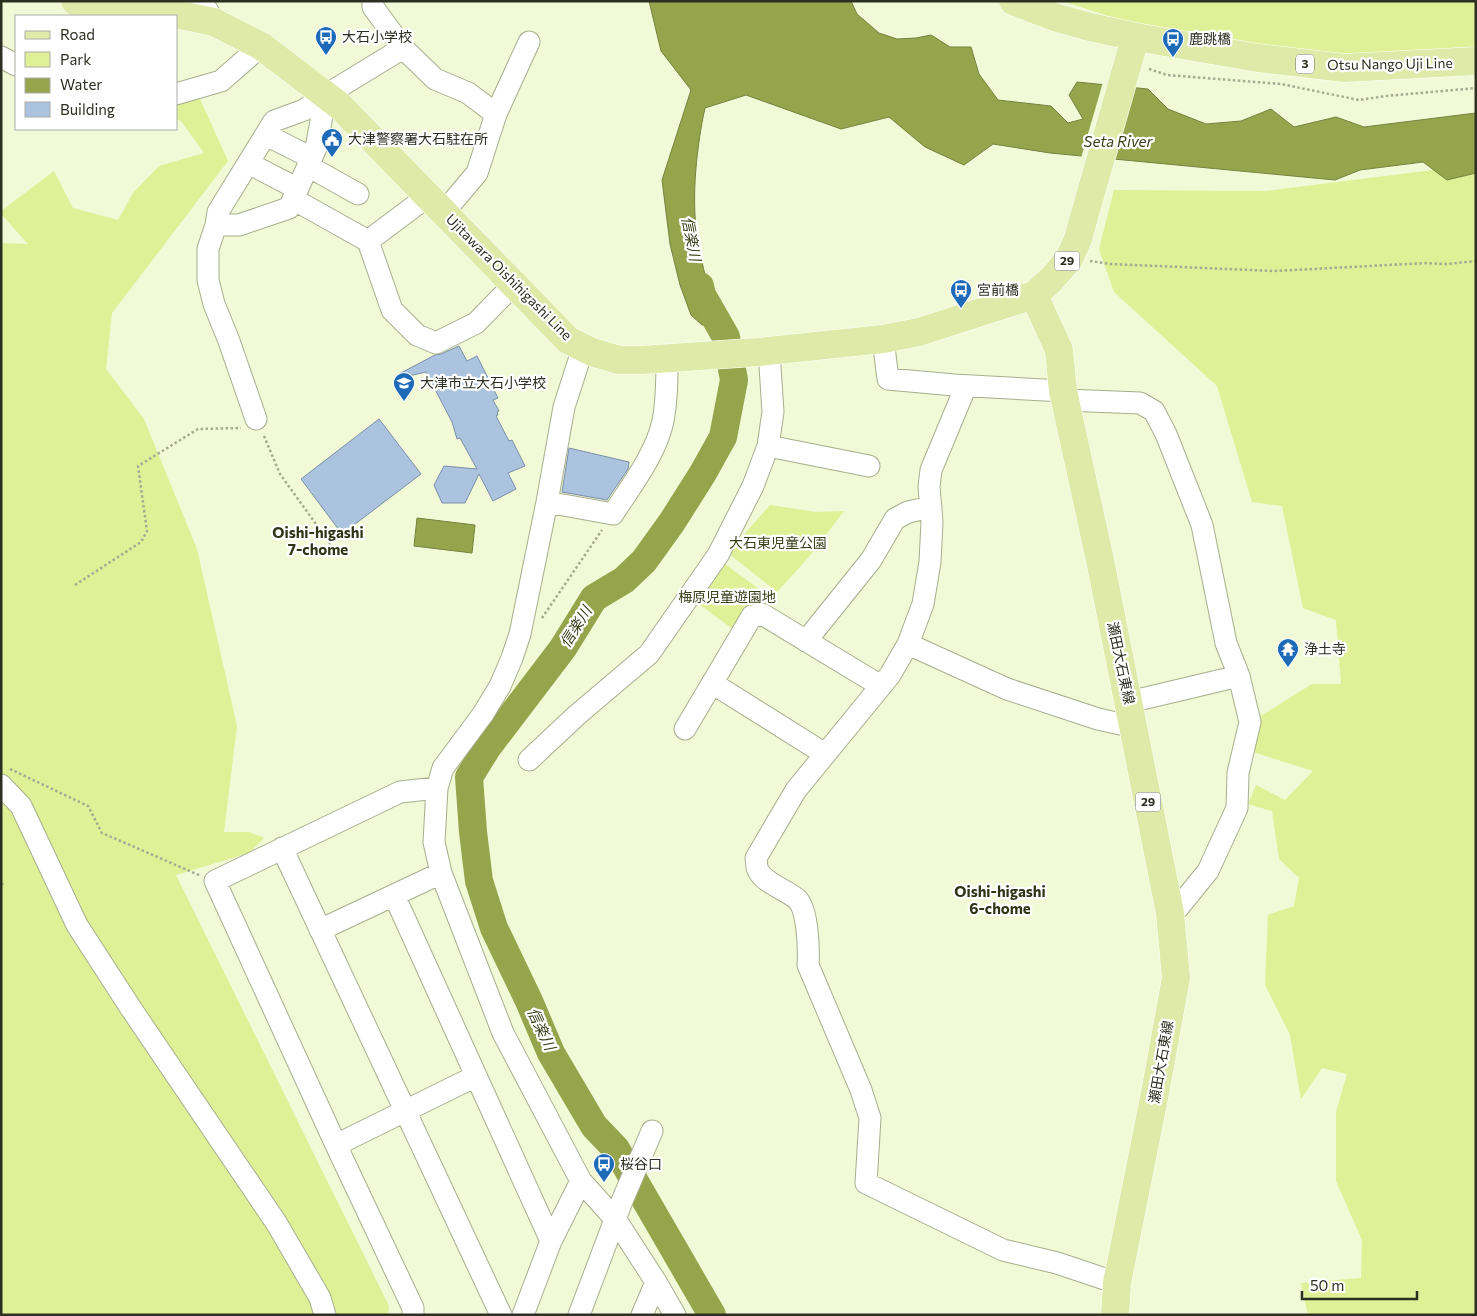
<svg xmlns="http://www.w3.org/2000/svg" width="1477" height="1316" font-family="Commissioner,'Noto Sans JP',sans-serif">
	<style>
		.green { fill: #dff097 }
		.water { fill: #96a54c; stroke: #76823f }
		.pier { fill: #f1f9d6 }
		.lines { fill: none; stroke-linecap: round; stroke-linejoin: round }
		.river { stroke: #96a54c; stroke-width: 28 }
		.building { fill: #acc3df; stroke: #7a8fa9 }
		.minor-casing { stroke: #a7ae8d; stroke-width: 23 }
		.major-casing { stroke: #fff; stroke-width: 29 }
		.path { stroke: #a5ab90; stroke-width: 2.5; stroke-dasharray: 2.5 2.5; stroke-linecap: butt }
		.minor { stroke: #fff; stroke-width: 21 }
		.major { stroke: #dfeaa9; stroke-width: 28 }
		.major-bridge-casing { stroke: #fff; stroke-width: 29; stroke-linecap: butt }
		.major-bridge { stroke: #dfeaa9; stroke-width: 28 }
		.labels { text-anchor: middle; stroke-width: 4.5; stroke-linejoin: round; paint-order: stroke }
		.shield { fill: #fff; stroke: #6b6d64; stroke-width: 1 }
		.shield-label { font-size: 12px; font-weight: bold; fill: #2c2f21 }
		.poi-label { font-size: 14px; fill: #2c2f21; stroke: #fff; text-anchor: start }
		.street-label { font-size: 14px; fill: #2c2f21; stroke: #fff }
		.park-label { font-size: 14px; fill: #383f19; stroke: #fff }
		.water-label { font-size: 15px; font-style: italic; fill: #383f19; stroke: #fff }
		.neighbourhood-label { font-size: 15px; font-weight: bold; fill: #2f3417; stroke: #fff }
	</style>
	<rect width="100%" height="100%" fill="#f1f9d6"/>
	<path class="green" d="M1062 1H1476V49L1390 56 1297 55 1127 22Z
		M200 99 228 161 112 313 106 369 144 419 197 549 237 726 224 832H249L264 838 249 853 176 875 389 1306 388 1315H1V243L28 244 1 214V211L54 171 73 208 118 220 133 193 159 166 204 153 181 121 176 119V105Z
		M1476 162V1315H1308L1301 1283 1361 1278 1362 1240 1336 1181V1112L1347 1074 1322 1068 1301 1099 1290 1035 1265 985 1268 915 1294 906 1299 878 1279 859 1272 811 1248 804 1256 785 1285 800 1313 771 1253 752 1256 719 1312 684H1341L1336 620 1303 608 1282 506 1252 502 1217 386 1114 292 1099 249 1114 190 1265 191 1449 168Z
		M770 505 816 512 844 511 808 558 777 592 728 553Z
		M722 562 770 597 763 607 751 601 733 629 696 602Z"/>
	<path class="water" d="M649 1H851L857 14 879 33 897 39 916 38 931 35 950 47H971L979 74 998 100 1051 106 1068 123 1083 119 1069 95 1077 82 1148 89 1168 109 1206 124 1241 121 1271 109 1294 127 1336 117 1364 127 1476 113V173L1447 180 1423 162 1360 170 1335 180 1050 153 993 144 964 165 925 147 889 117 841 129 746 95 705 108C697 144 691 198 697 234 701 265 711 295 717 325H702L691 315 680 285 670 244 662 180 691 90 661 51Z
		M417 518 475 525 472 553 414 546Z"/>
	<path class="pier" d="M1103 82 1110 83 1088 159 1081 158Z"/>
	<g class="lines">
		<path class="river" d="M700 286 702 295 726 337 734 380 723 437 703 473 672 522 644 561 624 580 594 598 563 648 487 748 469 777 473 832 479 881 494 928 529 1001 551 1053 594 1126 616 1149 712 1315"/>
	</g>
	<path class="building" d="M459 346 467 361 477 356 498 398 493 400 499 411 497 412 498 415 496 416 509 441 512 440 525 466 508 473 516 489 493 501 479 474 465 503H442L434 485 444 466 477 469 460 438 457 439 452 422 426 372 400 378 399 374 435 355 441 354Z
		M379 419 421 474 342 534 301 479Z
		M569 448 629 462 628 469 607 500 562 492Z"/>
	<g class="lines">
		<g class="minor-casing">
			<path id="minor" d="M202 1 214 22
				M373 1V7L403 48 435 79 468 93 496 114
				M1 57 16 65
				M176 94 221 81 261 46
				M266 135 312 158
				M248 163 298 189
				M308 166 358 194
				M293 199 368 241 428 196
				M444 212 477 173 496 114 529 42
				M216 225H239L289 208 316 148 326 95
				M368 241 392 310 417 335 436 343 476 323 514 284
				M883 339 888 379 954 385 1063 391
				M583 348 564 407 547 502 520 634 512 658 500 686 483 714 443 768 437 788 434 842 441 873 503 1033 581 1181 616 1220 656 1282 675 1315
				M966 386 931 470 929 487 932 522 930 562 923 604 908 644 890 675 796 790 756 858C757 862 756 867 758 870 764 884 788 890 798 900 808 912 809 950 808 965L861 1090 870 1118 866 1183 1003 1250 1057 1263 1117 1283
				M1065 400 1140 403 1154 411 1166 434 1202 525 1226 643 1239 676 1250 722 1238 773 1237 808 1208 871 1178 908 1170 913
				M256 419 229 341 214 304 208 280V249L216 225 218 212 274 121 304 110 326 95 403 48
				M768 446 869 466
				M547 502 613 514C631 486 656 454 663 421 667 400 667 380 667 359
				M806 641 871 560 895 519 908 512 931 507
				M908 644 1007 689 1098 719 1134 727
				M712 683 825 754
				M1129 702 1239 676
				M685 729 752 616 762 614 881 686
				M529 760 577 715 649 654 718 555 753 486 768 446 773 412 769 351
				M1 785 21 806 77 925 130 1007 277 1224 320 1298 325 1315
				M282 848 501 1315
				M394 895 551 1241
				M320 930 441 873
				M336 1145 476 1076
				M413 1315V1308L336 1145 215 881 400 792 437 788
				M523 1315 551 1241 581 1181
				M579 1315 622 1201 652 1131
				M642 1315 656 1282"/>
		</g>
		<g class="major-casing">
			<path id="major" d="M75 1 185 16 214 22 261 46 340 106 568 340 592 352 619 360H642L759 352 883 339 919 332 1034 295 1051 280 1069 259 1078 239 1084 217
				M1013 1 1054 17 1090 27 1136 37 1258 58 1344 68 1476 61
				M1034 295 1059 350 1063 391 1100 560 1170 913 1176 978 1155 1093 1117 1283 1115 1315"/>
		</g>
		<path class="path" d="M1149 69 1167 75 1281 84 1359 100 1386 96 1476 88
			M1090 261 1110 264 1274 271 1427 263 1446 264 1476 261
			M264 436 280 474 331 545
			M75 585 141 542 147 531 138 466 198 429 241 428
			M542 618 602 530
			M10 769 88 806 102 833 199 875
			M1 884H6"/>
		<use href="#minor" class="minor"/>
		<use href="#major" class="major"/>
		<g class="major-bridge-casing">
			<path id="major-bridge" d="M1084 217 1132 49"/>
		</g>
		<use href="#major-bridge" class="major-bridge"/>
	</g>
	<defs>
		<g id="bus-pin" transform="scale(1.125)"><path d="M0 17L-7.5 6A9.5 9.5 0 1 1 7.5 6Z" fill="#1d6ab9" stroke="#fff"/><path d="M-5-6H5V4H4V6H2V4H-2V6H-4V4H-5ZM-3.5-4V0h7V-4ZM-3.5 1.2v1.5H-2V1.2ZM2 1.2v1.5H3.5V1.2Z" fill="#fff"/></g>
		<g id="civic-pin" transform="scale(1.125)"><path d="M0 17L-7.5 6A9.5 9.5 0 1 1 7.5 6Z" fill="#1d6ab9" stroke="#fff"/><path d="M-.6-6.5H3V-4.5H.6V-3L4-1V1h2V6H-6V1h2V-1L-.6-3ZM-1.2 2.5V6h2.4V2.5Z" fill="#fff"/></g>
		<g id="school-pin" transform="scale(1.125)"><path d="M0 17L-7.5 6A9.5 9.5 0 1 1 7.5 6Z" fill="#1d6ab9" stroke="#fff"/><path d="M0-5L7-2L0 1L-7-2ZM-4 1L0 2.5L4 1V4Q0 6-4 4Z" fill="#fff"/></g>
		<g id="temple-pin" transform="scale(1.125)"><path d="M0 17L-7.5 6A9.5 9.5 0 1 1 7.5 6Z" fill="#1d6ab9" stroke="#fff"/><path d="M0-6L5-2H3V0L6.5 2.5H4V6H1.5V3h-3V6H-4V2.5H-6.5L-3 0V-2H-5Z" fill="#fff"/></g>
	</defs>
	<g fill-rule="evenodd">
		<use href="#bus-pin" x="326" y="37"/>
		<use href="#bus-pin" x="1173" y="39"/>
		<use href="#civic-pin" x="332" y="139"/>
		<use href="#bus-pin" x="961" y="290"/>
		<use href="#school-pin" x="404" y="383"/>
		<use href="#temple-pin" x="1288" y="649"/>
		<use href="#bus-pin" x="604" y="1164"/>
	</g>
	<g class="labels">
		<g class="shield">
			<rect x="1296" y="54.5" width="18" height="19" rx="4"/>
			<rect x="1054.5" y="251.5" width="25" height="19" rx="4"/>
			<rect x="1135.5" y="792.5" width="25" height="19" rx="4"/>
		</g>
		<g class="shield-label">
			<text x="1305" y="68">3</text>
			<text x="1067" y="265">29</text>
			<text x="1148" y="806">29</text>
		</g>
		<g class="poi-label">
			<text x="342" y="42">大石小学校</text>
			<text x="1189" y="44">鹿跳橋</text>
			<text x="348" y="144">大津警察署大石駐在所</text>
			<text x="977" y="295">宮前橋</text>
			<text x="420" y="388">大津市立大石小学校</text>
			<text x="1304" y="654">浄土寺</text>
			<text x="620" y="1169">桜谷口</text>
		</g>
		<g class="street-label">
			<text transform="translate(1390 64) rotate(-1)" y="5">Otsu Nango Uji Line</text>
			<text transform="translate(509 277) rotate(45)" y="5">Ujitawara Oishihigashi Line</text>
			<text transform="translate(1121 663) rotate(78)" y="5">瀬田大石東線</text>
			<text transform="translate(1161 1062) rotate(-80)" y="5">瀬田大石東線</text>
		</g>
		<g class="park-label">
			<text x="778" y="548">大石東児童公園</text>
			<text x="727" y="602">梅原児童遊園地</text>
		</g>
		<g class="water-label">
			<text x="1118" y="147">Seta River</text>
			<text transform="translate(691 239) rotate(79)" y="5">信楽川</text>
			<text transform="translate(576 627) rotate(-58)" y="5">信楽川</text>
			<text transform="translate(541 1029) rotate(65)" y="5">信楽川</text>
		</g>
		<g class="neighbourhood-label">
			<text x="318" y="538">Oishi-higashi<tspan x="318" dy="17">7-chome</tspan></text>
			<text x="1000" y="897">Oishi-higashi<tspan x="1000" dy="17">6-chome</tspan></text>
		</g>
	</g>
	<rect width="1477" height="1316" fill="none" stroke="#2c2f21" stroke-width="5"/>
	<rect x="15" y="15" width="162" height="115" fill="#ffffff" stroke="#abaca6"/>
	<rect x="25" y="31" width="25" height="8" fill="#dfeaa9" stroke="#abaca6"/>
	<text x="60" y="40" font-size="15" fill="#2c2f21">Road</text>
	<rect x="25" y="52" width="25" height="15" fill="#dff097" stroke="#abaca6"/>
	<text x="60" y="65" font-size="15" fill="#2c2f21">Park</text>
	<rect x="25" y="78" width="25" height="15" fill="#96a54c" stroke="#abaca6"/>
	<text x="60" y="90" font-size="15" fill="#2c2f21">Water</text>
	<rect x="25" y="102" width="25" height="15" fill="#acc3df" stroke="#abaca6"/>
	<text x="60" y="115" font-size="15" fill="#2c2f21">Building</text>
	<path d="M1302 1291v8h115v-8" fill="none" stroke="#2c2f21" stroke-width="2.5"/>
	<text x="1310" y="1291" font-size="15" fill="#2c2f21" stroke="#ffffff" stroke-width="4" paint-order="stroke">50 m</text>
</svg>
